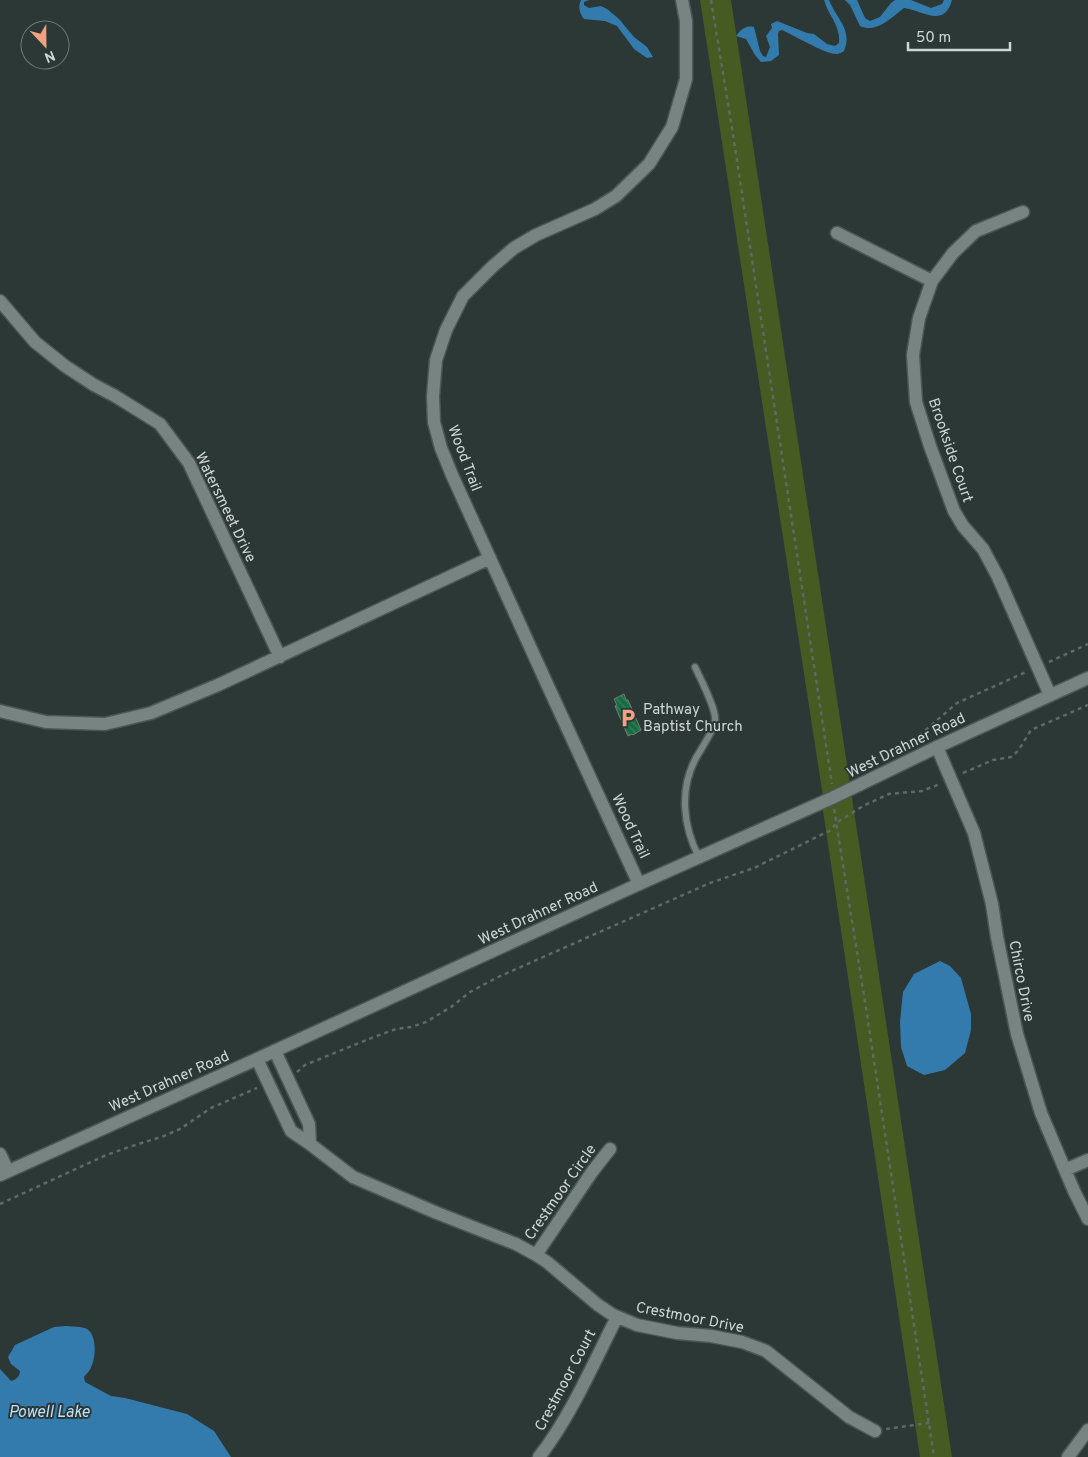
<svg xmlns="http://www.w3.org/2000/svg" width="1088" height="1457" font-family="Overpass,sans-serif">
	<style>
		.park { fill: #455b22 }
		.water { fill: #347bad }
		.building { fill: url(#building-back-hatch); stroke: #737d76 }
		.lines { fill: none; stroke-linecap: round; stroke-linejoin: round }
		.lane-casing { stroke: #4c5655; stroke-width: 9 }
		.street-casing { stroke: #4c5655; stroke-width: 15 }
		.secondary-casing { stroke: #4c5655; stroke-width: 15 }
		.path { stroke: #5f6967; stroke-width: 2.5; stroke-dasharray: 4 4; stroke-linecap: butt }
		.lane { stroke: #778482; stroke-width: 6 }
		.street { stroke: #778482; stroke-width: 12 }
		.secondary { stroke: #778482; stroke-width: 12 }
		.labels { text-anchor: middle; stroke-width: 4; stroke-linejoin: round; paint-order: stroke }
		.street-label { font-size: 15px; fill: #cfd6d5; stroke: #2c3836 }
		.poi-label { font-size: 15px; fill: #cfd6d5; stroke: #2c3836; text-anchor: start }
		.water-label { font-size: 16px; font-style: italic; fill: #bde1fd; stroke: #2c3836 }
	</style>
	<defs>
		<pattern id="building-back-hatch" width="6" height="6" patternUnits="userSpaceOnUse" patternTransform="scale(1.25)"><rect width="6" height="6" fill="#166c41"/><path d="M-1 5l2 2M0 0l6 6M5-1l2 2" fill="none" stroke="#37805c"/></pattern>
	</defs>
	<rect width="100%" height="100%" fill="#2c3836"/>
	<path class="park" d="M700 0H731L952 1457H920L822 804 824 803Z"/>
	<path class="water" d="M581 0H589L584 2V5L589 8 601 6 607 9 619 19 634 37 647 47 653 57 647 58 634 49 617 26 605 21 584 19C579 13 578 6 581 0Z
		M824 0H829C836 18 853 30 844 51 843 52 838 54 837 54 827 55 793 35 782 30L779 31 778 34 779 55 771 61 761 62 755 55 746 39 736 36C741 30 745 25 754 27L760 51 763 56 766 57 770 47 766 36 772 28 771 24 777 21 807 33 814 34 827 44 835 46 839 43C841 26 828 15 824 0Z
		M845 0H857L865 18 870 21 880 17 891 3 895 0H911L931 8 942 4 944 0H952C944 29 922 10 904 8 892 17 876 34 860 26L850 5Z
		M940 961 950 966 961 978 971 1014V1030L965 1053 945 1070 924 1075 907 1066 901 1047 900 1022 903 992 914 974Z
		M66 1326C73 1327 81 1326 87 1329 97 1335 96 1358 91 1367 90 1371 86 1374 84 1377L85 1382 111 1396 125 1398 187 1414 214 1431 231 1457H0V1369L11 1381C16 1380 20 1376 20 1371L11 1364 8 1357 15 1345 54 1327Z"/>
	<path class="building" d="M624 694 626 700H628L641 730 633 735 632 734 628 736 615 706 617 705 614 699Z"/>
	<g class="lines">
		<g class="lane-casing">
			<path id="lane" d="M695 667C700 678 717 710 715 721 714 730 701 749 696 758 679 789 683 827 699 857"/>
		</g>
		<g class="street-casing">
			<path id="street" d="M1023 212 976 231 953 253 932 281 919 318 913 355 916 402 930 446 954 511 963 526 983 549 998 577 1050 695
				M837 233 932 281
				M0 301 35 342 65 366 94 385 115 396 160 424 189 463 280 657
				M0 711 46 722 105 724 151 713 218 685 490 558
				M937 747 974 833 992 904 997 937 1017 1034 1041 1113 1074 1191 1088 1219
				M639 884 547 684 452 475 441 448 434 422 433 396 436 360 446 330 463 296 492 267 514 248 536 235 595 209 616 196 649 164 672 127 686 79V21L682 0
				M257 1059 291 1131 310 1144 309 1124 275 1051
				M310 1144 353 1177 437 1213 516 1244 536 1255 547 1262 598 1305 613 1315 637 1325 677 1333 711 1336 742 1342 766 1351 849 1417 875 1431
				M0 1154 8 1171
				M1065 1170 1088 1160
				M536 1255 592 1172 610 1149
				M539 1457C570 1418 594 1362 617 1317
				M1068 1457 1088 1430"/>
		</g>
		<g class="secondary-casing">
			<path id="secondary" d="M0 1175 257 1059 639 884 832 798 937 747 1088 678"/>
		</g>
		<path class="path" d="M711 0 732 128 832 784
			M1049 662 1088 644
			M907 746 957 703 1026 672
			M963 773 993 760 1011 757 1018 751 1031 730 1088 705
			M834 809 866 1008 934 1457
			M297 1072 305 1065 374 1037 396 1029 411 1027 426 1022 451 1007 470 992 496 978 710 883 754 868 831 830 836 823 863 806 889 794 922 791 940 784
			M0 1204 104 1156 129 1147 164 1136 180 1129 211 1108 257 1088
			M886 1429 929 1423"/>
		<use href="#lane" class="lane"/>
		<use href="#street" class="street"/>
		<use href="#secondary" class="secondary"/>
	</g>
	<defs>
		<g id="parking-bare" transform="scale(1.5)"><path d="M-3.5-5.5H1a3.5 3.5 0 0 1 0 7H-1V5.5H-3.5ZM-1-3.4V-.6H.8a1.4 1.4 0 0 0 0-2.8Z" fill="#f2a081" stroke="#2c3836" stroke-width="2.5" paint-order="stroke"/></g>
	</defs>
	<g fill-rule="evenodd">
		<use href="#parking-bare" x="628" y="718"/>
	</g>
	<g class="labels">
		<g class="street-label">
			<text transform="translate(951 450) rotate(71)" y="5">Brookside Court</text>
			<text transform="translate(465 458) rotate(69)" y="5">Wood Trail</text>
			<text transform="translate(226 507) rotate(64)" y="5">Watersmeet Drive</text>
			<text transform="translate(906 745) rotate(-26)" y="5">West Drahner Road</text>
			<text transform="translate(631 826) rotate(65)" y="5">Wood Trail</text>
			<text transform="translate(538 913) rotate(-25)" y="5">West Drahner Road</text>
			<text transform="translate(1022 981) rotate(79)" y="5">Chirco Drive</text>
			<text transform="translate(169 1081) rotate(-24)" y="5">West Drahner Road</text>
			<text transform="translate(560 1192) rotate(-55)" y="5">Crestmoor Circle</text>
			<text transform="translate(690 1317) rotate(11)" y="5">Crestmoor Drive</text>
			<text transform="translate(565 1380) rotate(-62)" y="5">Crestmoor Court</text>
		</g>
		<g class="poi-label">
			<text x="643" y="714">Pathway<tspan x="643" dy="17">Baptist Church</tspan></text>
		</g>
		<g class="water-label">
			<text x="49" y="1417">Powell Lake</text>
		</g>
	</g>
	<g transform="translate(45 45) rotate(158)"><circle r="24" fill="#2c3836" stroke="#6d7776"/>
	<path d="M0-4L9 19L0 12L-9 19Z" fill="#f2a081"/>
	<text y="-8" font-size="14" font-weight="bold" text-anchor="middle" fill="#cfd6d5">N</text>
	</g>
	<path d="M908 42v8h102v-8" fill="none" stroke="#cfd6d5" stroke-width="2.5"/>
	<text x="916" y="42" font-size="15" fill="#cfd6d5" stroke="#2c3836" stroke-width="4" paint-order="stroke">50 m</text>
</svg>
